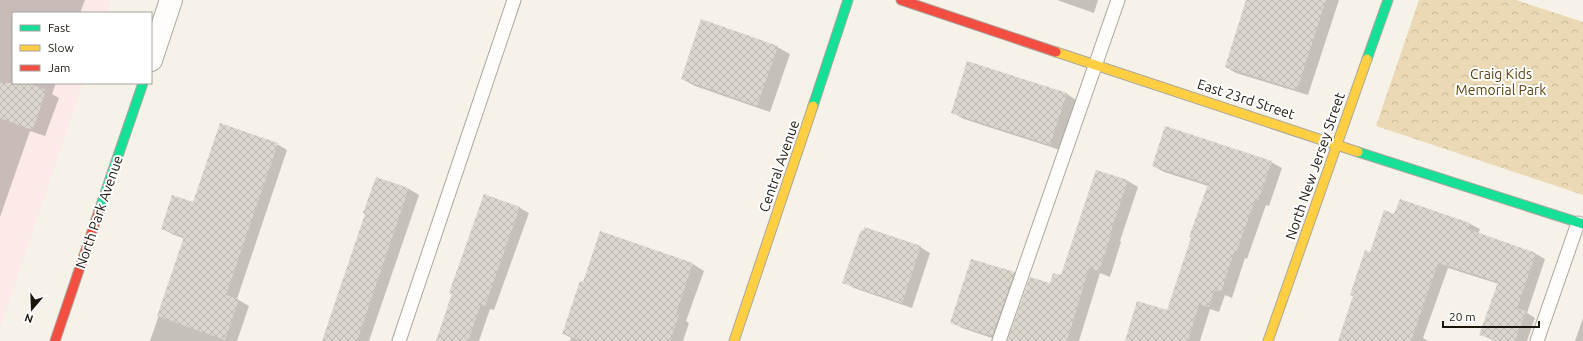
<svg xmlns="http://www.w3.org/2000/svg" width="1583" height="341" font-family="Ubuntu,sans-serif">
	<style>
		.education { fill: #fbeae7 }
		.forest { fill: url(#forest-crowns) }
		.shadow { fill: #0003 }
		.building { fill: url(#building-cross-hatch) }
		.lines { fill: none; stroke-linecap: round; stroke-linejoin: round }
		.lane-casing { stroke: #aba79d; stroke-width: 15 }
		.street-casing { stroke: #aba79d; stroke-width: 24 }
		.fast-casing { stroke: #aba79d; stroke-width: 11 }
		.slow-casing { stroke: #aba79d; stroke-width: 11 }
		.jam-casing { stroke: #aba79d; stroke-width: 11 }
		.lane { stroke: #fefdfc; stroke-width: 13 }
		.street { stroke: #fefdfc; stroke-width: 22 }
		.fast { stroke: #16e098; stroke-width: 9 }
		.slow { stroke: #ffcf43; stroke-width: 9 }
		.jam { stroke: #f24e42; stroke-width: 9 }
		.labels { text-anchor: middle; stroke-width: 4; stroke-linejoin: round; paint-order: stroke }
		.park-label { font-size: 14px; fill: #5b4510; stroke: #fff }
		.street-label { font-size: 14px; fill: #1c170c; stroke: #fff }
	</style>
	<defs>
		<pattern id="forest-crowns" width="20" height="18" patternUnits="userSpaceOnUse"><rect width="20" height="18" fill="#ebd9b5"/><path d="M2 6a3 3 0 1 1 6 0M12 15a3 3 0 1 1 6 0" fill="none" stroke="#c9ba9a"/></pattern>
		<pattern id="building-cross-hatch" width="8" height="8" patternUnits="userSpaceOnUse"><rect width="8" height="8" fill="#dcd7cd"/><path d="M0 0l8 8M0 8l8-8" fill="none" stroke="#bcb8af"/></pattern>
	</defs>
	<rect width="100%" height="100%" fill="#f7f2e8"/>
	<path class="education" d="M0 0H111L107 13H13V83H83L1 326H0Z"/>
	<path class="forest" d="M1419 0H1516L1583 22V195L1376 126Z"/>
	<path class="shadow" d="M0 0H85L80 13H13V83H56L52 94 59 98 45 136 30 131 0 217Z
		M1057 0H1098L1094 13Z
		M1248 0H1339L1308 95 1236 73 1226 67Z
		M777 47 790 54 770 112 695 86 682 79Z
		M968 62 1067 94 1079 102 1063 151 964 119 952 112Z
		M277 144 287 150 237 299 249 306 237 341H150L185 239 172 234 162 228 194 203Z
		M1271 162 1282 168 1269 206 1266 205 1247 259 1245 258 1232 298 1225 295 1219 312 1210 309 1200 341H1126L1168 311 1208 186 1164 172 1153 166Z
		M1097 171 1128 181 1138 187 1120 241 1121 242 1110 277 1100 273 1079 341H1009L1050 284 1062 277Z
		M409 189 419 195 369 341H323L366 213Z
		M484 195 520 208 529 213 494 310 490 309 479 341H437Z
		M1400 200 1470 224 1480 229 1478 234 1536 254 1545 259 1527 313 1535 318 1527 341H1494L1481 334 1499 284 1448 268 1423 338 1428 341H1339L1370 253 1395 215Z
		M601 233 693 264 704 271 686 321 689 323 683 341H570L571 338 563 333 583 284Z
		M920 247 930 253 912 308 854 288 844 282Z
		M1014 273 1024 279 1001 341 962 328 952 322Z
		M1583 318V341H1575Z"/>
	<path class="building" d="M1246 0H1326L1297 90 1225 67Z
		M701 19 778 46 757 106 681 79Z
		M967 61 1067 93 1050 145 951 113Z
		M0 83H27L46 90 33 130 0 118Z
		M220 123 278 143 226 295 239 299 225 340 157 316 184 237 161 229 172 195 193 202Z
		M1165 126 1272 161 1258 201 1255 200 1236 253 1234 252 1221 292 1214 290 1209 307 1199 304 1188 341H1125L1137 301 1167 310 1191 238 1189 237 1208 184 1152 166Z
		M1096 170 1128 180 1110 234 1111 235 1099 271 1089 268 1067 341H1007L1030 277 1050 283 1053 273 1061 275Z
		M376 177 409 188 357 341H322L365 214 363 213Z
		M484 194 520 207 485 306 481 304 468 341H436L452 294 449 293Z
		M1400 199 1470 223 1468 229 1536 253 1517 308 1526 311 1515 341H1498L1479 335 1498 282 1438 263 1411 341H1338L1353 296 1350 295 1365 250 1370 252 1384 210 1394 214Z
		M864 227 921 246 902 303 842 283 861 230 863 231Z
		M600 231 693 263 676 314 679 315 670 341H583L562 334 580 281 583 282Z
		M971 259 1015 272 992 336 950 323Z"/>
	<g class="lines">
		<g class="lane-casing">
			<path id="lane" d="M399 341 514 0
				M999 341 1118 0
				M1537 341 1578 223"/>
		</g>
		<g class="street-casing">
			<path id="street" d="M151 60 171 0"/>
		</g>
		<g class="fast-casing">
			<path id="fast" d="M1367 59 1388 0
				M813 106 848 0
				M1358 152 1583 224
				M99 211 143 83"/>
		</g>
		<g class="slow-casing">
			<path id="slow" d="M1056 52 1358 152
				M734 341 813 106
				M1268 341 1367 59"/>
		</g>
		<g class="jam-casing">
			<path id="jam" d="M901 0 1056 52
				M55 341 99 211"/>
		</g>
		<use href="#lane" class="lane"/>
		<use href="#street" class="street"/>
		<use href="#fast" class="fast"/>
		<use href="#slow" class="slow"/>
		<use href="#jam" class="jam"/>
	</g>
	<g class="labels">
		<g class="park-label">
			<text x="1501" y="79">Craig Kids<tspan x="1501" dy="16">Memorial Park</tspan></text>
		</g>
		<g class="street-label">
			<text transform="translate(1246 99) rotate(18)" y="5">East 23rd Street</text>
			<text transform="translate(779 166) rotate(-71)" y="5">Central Avenue</text>
			<text transform="translate(1315 166) rotate(-71)" y="5">North New Jersey Street</text>
			<text transform="translate(99 212) rotate(-71)" y="5">North Park Avenue</text>
		</g>
	</g>
	<rect x="12" y="12" width="140" height="72" fill="#ffffff" stroke="#a4a29e"/>
	<rect x="20" y="25" width="20" height="6" fill="#16e098" stroke="#a4a29e"/>
	<text x="48" y="32" font-size="12" fill="#1c170c">Fast</text>
	<rect x="20" y="45" width="20" height="6" fill="#ffcf43" stroke="#a4a29e"/>
	<text x="48" y="52" font-size="12" fill="#1c170c">Slow</text>
	<rect x="20" y="65" width="20" height="6" fill="#f24e42" stroke="#a4a29e"/>
	<text x="48" y="72" font-size="12" fill="#1c170c">Jam</text>
	<g transform="translate(32 309) rotate(199)" stroke="#ffffff" stroke-width="3" paint-order="stroke">
	<path d="M0-3L7 15L0 10L-7 15Z" fill="#1c170c"/>
	<text y="-6" font-size="11" font-weight="bold" text-anchor="middle" fill="#1c170c">N</text>
	</g>
	<path d="M1443 321v6h96v-6" fill="none" stroke="#1c170c" stroke-width="2"/>
	<text x="1449" y="321" font-size="12" fill="#1c170c" stroke="#ffffff" stroke-width="3" paint-order="stroke">20 m</text>
</svg>
